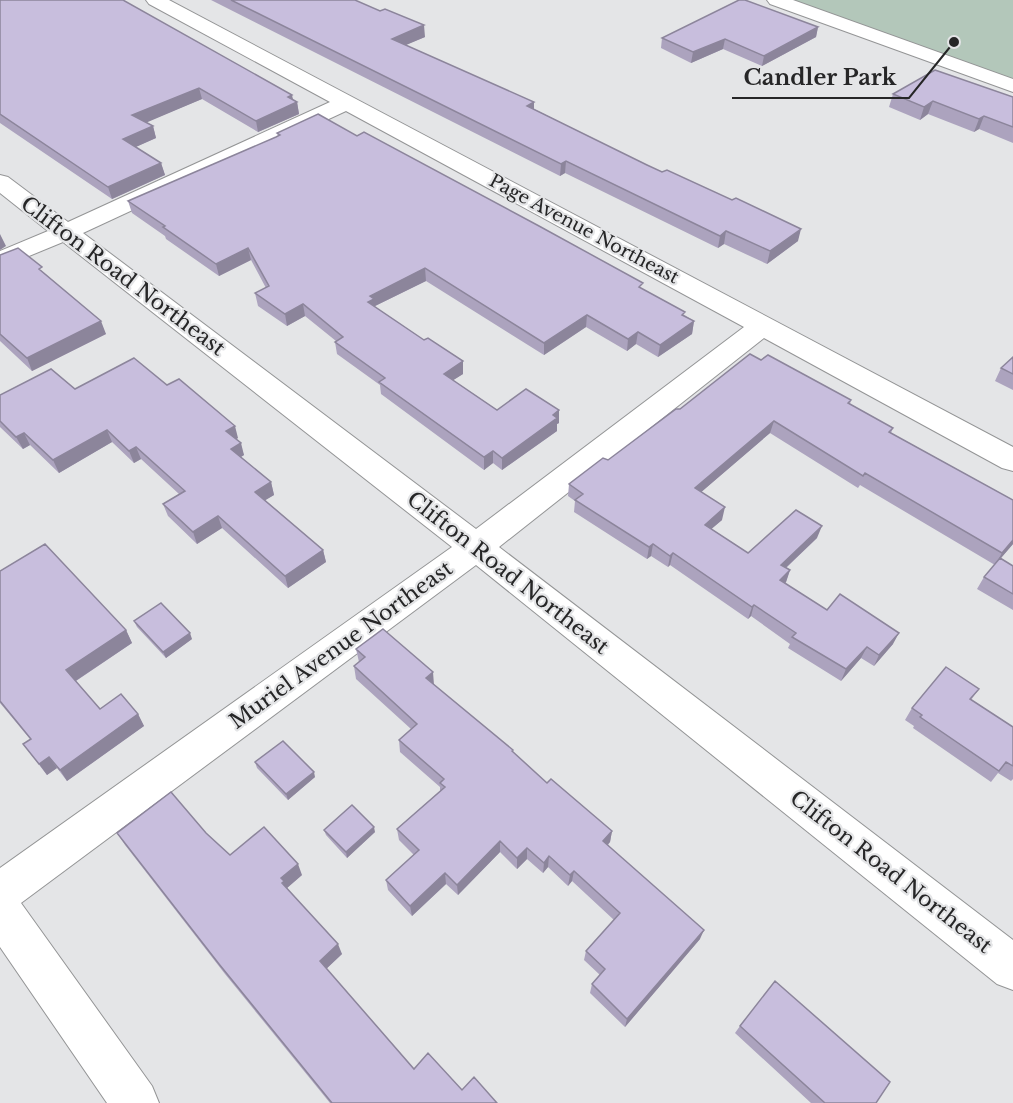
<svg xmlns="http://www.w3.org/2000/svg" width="1013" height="1103" font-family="'Libre Baskerville',serif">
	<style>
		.green { fill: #b3c7ba }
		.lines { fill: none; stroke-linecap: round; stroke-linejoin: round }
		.minor-casing { stroke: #949596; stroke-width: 2 }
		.minor { fill: #fff; fill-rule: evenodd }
		.wall { fill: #aca3be }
		.shaded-wall { fill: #8c859b }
		.building { fill: #c8bedd; stroke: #8c859b; stroke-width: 1.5 }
		.labels { text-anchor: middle; stroke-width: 4.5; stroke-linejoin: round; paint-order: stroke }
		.far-street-label { font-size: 18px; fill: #262627; stroke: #e4e5e7 }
		.street-label { font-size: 21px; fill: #262627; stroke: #e4e5e7 }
		.leader { fill: none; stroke: #262627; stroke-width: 2 }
		.callout-dot { fill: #262627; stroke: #e4e5e7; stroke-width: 2 }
		.callout-label { font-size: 22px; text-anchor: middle; font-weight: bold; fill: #262627; stroke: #e4e5e7; stroke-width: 4.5; stroke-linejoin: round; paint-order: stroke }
	</style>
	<rect width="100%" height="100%" fill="#e4e5e7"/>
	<path class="green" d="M779 0H1013V84Z"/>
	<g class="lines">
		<g class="minor-casing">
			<path id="minor" d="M146 0H169L1013 447V471L1002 468 764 338 499 547 1013 940V990L997 984 476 565 21 903 152 1086 159 1103H107L0 947V868L452 547 63 242 0 268V251L48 231 0 193V175L8 177 68 222 330 102 149 4ZM346 111 744 327 476 529 83 233Z
				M767 0H793L1013 79V92L770 4Z"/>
		</g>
		<use href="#minor" class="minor"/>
	</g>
	<path class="wall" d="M0 0 293 100 297 102 299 114 258 132 202 99 146 122 153 126 156 138 135 147 161 163 165 175 112 199 0 123Z
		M211 0H355L425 37 405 45 534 102V109L798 241 767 264 724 244 718 248 565 173 560 176Z
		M818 27 816 37 762 66 723 49 691 63 661 48 662 38Z
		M893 94 1013 97V143L979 129 974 132 928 114 920 120 889 107Z
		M277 133 357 136 643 289 694 321 692 334 658 357 636 344 627 351 586 327 544 355 426 281 375 306V307L424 340 463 361V374L453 380 497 410H559V423L557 424V431L502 470 493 463 484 470 381 394 380 385 337 354 335 342 336 341 305 316 287 326 258 306 255 293 266 288 251 260 219 276 166 239 165 236 132 213 128 201 278 136Z
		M0 255 45 274 106 334 32 371 0 341Z
		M1013 357V390L995 381 1001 368Z
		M761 360 851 400 850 404 893 428 891 433 1013 500V544L1001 558 1013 566V610L977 589 984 577 995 565 860 485 858 488 770 433 701 492 722 520 711 529 748 553 817 538 786 568 790 570 786 582 785 584 827 610 893 644 874 666 861 658 841 681 788 648 790 644 751 616 748 619 670 565 668 567 651 556 647 559 574 512 575 501 568 496 569 484 608 460 680 409Z
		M167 385 238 438 236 439 244 455 241 457 271 482 274 495 265 500 323 550 326 562 288 588 222 528 197 544 168 516 163 504 179 494 141 459 134 463 112 442 59 473 30 445 23 449 0 427V395L75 389Z
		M0 571 126 630 132 643 76 681 100 709 138 714 144 726 67 781 57 768 47 775 23 744 30 739 0 703Z
		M134 621 192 639 166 658 137 627Z
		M356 649 434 685 547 783 612 831 610 842 608 845 700 939 625 1027 590 993 592 984 600 975 584 960 586 951 614 920 572 881 568 886 548 867 543 873 527 859 517 869 500 852 458 895 446 884 412 916 388 890 386 880 414 855 399 840 397 829 440 791V787L400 752 399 740 411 729 356 679 354 666 359 662Z
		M979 689 971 700 1013 727V779L1011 781 998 773 991 782 913 728 914 726 905 720 912 708Z
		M255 762 315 777 288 800 257 768Z
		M324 830 375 832 347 858 326 835Z
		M117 833H206L230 855 302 875 287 888 342 954 326 969 414 1069 462 1090 497 1103H330L225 974 125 845Z
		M740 1026 876 1103H811L735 1033Z"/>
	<path class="shaded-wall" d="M424 25 425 37 392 51V39Z
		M818 27 816 37 762 66 764 56Z
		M725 39 723 49 691 63 693 52Z
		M199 88 202 99 136 127 132 115Z
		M292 95 294 104 297 102 299 114 258 132 256 121 288 97Z
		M933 101 928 114 920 120 924 107Z
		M534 102V114L527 106Z
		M984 116 979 129 974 132 979 119Z
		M153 126 156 138 127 151 123 139Z
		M566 161 565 173 560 176 561 164Z
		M161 163 165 175 112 199 108 187Z
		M801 229 798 241 767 264 770 251Z
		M726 231 724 244 718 248 720 236Z
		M0 234 6 246 0 250Z
		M248 248 251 260 219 276 216 264Z
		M425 268 426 281 375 306 376 311 368 302 370 296Z
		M303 304 305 316 287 326 285 314Z
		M587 315 586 327 544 355V343Z
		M101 321 106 334 32 371 27 358Z
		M694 321 692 334 658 357 660 345Z
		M638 332 636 344 627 351 628 339Z
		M463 361V374L444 386V374Z
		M559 410V423L557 424V431L502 470V458Z
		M774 421 770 433 692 500 695 488Z
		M235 426 238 438 230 443 226 431Z
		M107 430 112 442 59 473 53 460Z
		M24 433 30 445 23 449 16 437Z
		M241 443 244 455 234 461 231 449Z
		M136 447 141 459 134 463 129 451Z
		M493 451V463L484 470V457Z
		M271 482 274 495 259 504 255 492Z
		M725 507 722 520 702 537 705 525Z
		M218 516 222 528 197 544 193 532Z
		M822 526 817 538 777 576 781 565Z
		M1013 540V544L995 565 1002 553Z
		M653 544 651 556 647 559 649 547Z
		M323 550 326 562 288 588 285 576Z
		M673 553 670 565 668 567 670 556Z
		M790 570 786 582 776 592 780 580Z
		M754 605 751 616 748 619 752 607Z
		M126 630 132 643 74 682 66 670Z
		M190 633 192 639 166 658 163 652Z
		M899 633 893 644 874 666 879 655Z
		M867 647 861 658 841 681 846 669Z
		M433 672 434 685 426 678Z
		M138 714 144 726 67 781 60 770Z
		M49 757 57 768 47 775 39 764Z
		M314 772 315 777 288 800 286 794Z
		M374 827 375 832 347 858 346 852Z
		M612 831 610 842 601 851 603 841Z
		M500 841V852L458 895 457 885Z
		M527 848V859L517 869V858Z
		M549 856 548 867 543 873 544 863Z
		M298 864 302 875 287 888V894L281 878Z
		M574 871 572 881 568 886 570 875Z
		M445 873 446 884 412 916 410 906Z
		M704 930 700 939 625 1027 627 1019Z
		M338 944 342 954 324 971 320 961Z"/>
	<path class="building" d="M0 0H123L292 95 288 97 297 102 256 121 199 88 132 115 153 126 123 139 161 163 108 187 0 114Z
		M231 0H355L380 11 385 9 424 25 392 39 534 102 527 106 647 165 662 172 667 170 732 200 736 198 801 229 770 251 726 231 720 236 566 161 561 164Z
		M739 0H745L818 27 764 56 725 39 693 52 662 38Z
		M935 70 1013 97V127L984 116 979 119 933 101 924 107 893 94Z
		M318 114 357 136 364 132 539 226 643 283 639 287 685 312 682 315 694 321 660 345 638 332 628 339 587 315 544 343 425 268 370 296 374 299 368 302 424 340 428 338 463 361 444 374 497 410 526 389 559 410 553 415 557 418 502 458 493 451 484 457 379 382 385 378 335 342 343 337 303 304 285 314 255 293 269 286 248 248 216 264 163 227 165 226 128 201 276 137 280 135 277 133Z
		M18 248 42 267 39 269 101 321 27 358 0 334V255Z
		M750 354 761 360 768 355 851 400 848 403 893 428 889 432 1013 500V540L1002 553 865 473 863 476 774 421 695 488 725 507 705 525 748 553 796 510 822 526 781 565 790 570 780 580 827 610 840 594 899 633 879 655 867 647 846 669 792 637 796 633 754 605 752 607 673 553 670 556 653 544 649 547 575 500 583 494 569 484 603 458 608 460 676 409H680Z
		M1013 357V374L1001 368Z
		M134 358 167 385 179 379 235 426 226 431 241 443 231 449 271 482 255 492 323 550 285 576 218 516 193 532 163 504 185 491 136 447 129 451 107 430 53 460 24 433 16 437 0 421V395L51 369 75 389Z
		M45 544 126 630 66 670 100 709 121 694 138 714 60 770 49 757 39 764 23 744 31 739 0 701V571Z
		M1000 558 1013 566V594L984 577Z
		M161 603 190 633 163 652 134 621Z
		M383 629 433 672 426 678 513 750 512 751 547 783 551 779 612 831 603 841 704 930 627 1019 592 984 605 969 586 951 620 913 574 871 570 875 549 856 544 863 527 848 517 858 500 841 457 885 445 873 410 906 386 880 419 850 397 829 445 787 440 783 444 779 399 740 417 724 354 666 365 657 356 649Z
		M946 667 979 689 970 699 1013 727V766L1006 762 999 771 920 717 922 715 912 708Z
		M283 741 314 772 286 794 255 762Z
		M171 792 206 833 230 855 264 827 298 864 281 878 284 881 282 883 338 944 320 961 414 1069 428 1053 462 1090 474 1077 497 1103H332L219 964 117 833Z
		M352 805 374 827 346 852 324 830Z
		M775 981 890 1082 876 1103H825L740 1026Z"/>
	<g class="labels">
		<g class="far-street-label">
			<text transform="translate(584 229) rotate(28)" y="6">Page Avenue Northeast</text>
		</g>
		<g class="street-label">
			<text transform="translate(123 276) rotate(37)" y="7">Clifton Road Northeast</text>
			<text transform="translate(508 573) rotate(38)" y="7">Clifton Road Northeast</text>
			<text transform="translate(341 645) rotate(-36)" y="7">Muriel Avenue Northeast</text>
			<text transform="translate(891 872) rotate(38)" y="7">Clifton Road Northeast</text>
		</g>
	</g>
	<path class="leader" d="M954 42L909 98H732"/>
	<circle class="callout-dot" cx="954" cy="42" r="6"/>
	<g class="callout-label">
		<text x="820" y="85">Candler Park</text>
	</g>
</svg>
